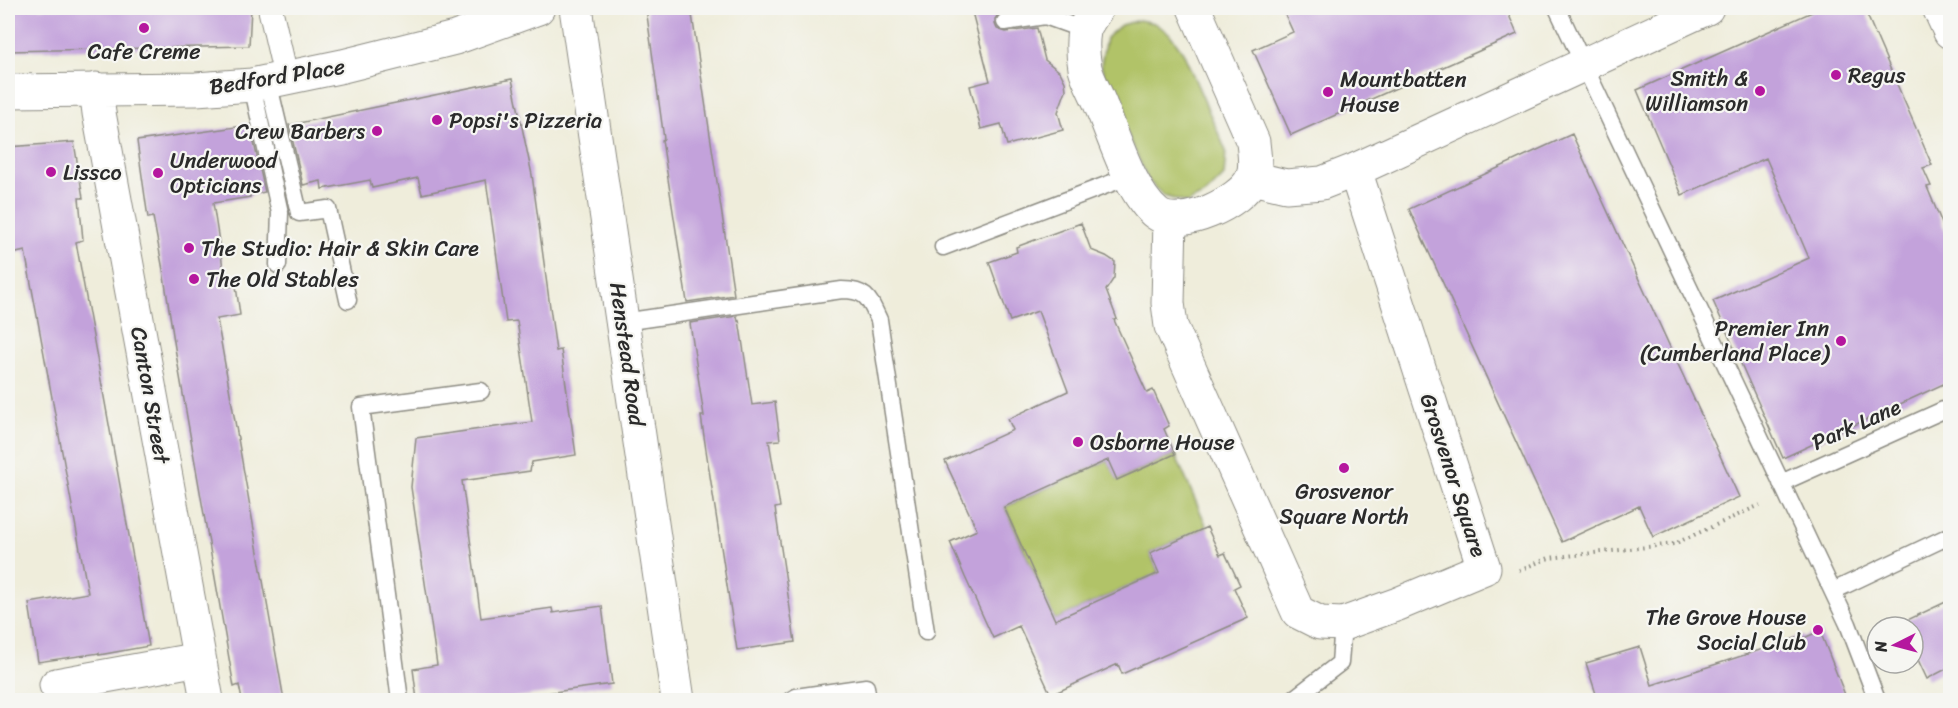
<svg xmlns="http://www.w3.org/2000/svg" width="1958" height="708" font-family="Sriracha,sans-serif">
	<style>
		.green { fill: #b1c367; stroke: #6e7749; stroke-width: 1.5 }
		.building { fill: #c3a2db }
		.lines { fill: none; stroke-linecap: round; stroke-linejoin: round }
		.service-casing { stroke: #8d8c83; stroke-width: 19 }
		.pedestrian-casing { stroke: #8d8c83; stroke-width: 26 }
		.minor-casing { stroke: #8d8c83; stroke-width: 35 }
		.primary-casing { stroke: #8d8c83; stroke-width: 35 }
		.path { stroke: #8d8c83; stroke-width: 4; stroke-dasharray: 1.5 4.5; stroke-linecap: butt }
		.service { stroke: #fff; stroke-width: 16 }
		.pedestrian { stroke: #fff; stroke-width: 24 }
		.minor { stroke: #fff; stroke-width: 33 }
		.primary { stroke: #fff; stroke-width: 33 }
		.poi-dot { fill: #b5179e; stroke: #f6f6f2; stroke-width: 2 }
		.labels { text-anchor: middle; stroke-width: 4.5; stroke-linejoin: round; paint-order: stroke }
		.poi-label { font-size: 22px; fill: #2b2b2b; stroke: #f6f6f2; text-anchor: start }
		.street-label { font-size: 22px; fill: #2b2b2b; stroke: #f6f6f2 }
	</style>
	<rect width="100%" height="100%" fill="#f6f6f2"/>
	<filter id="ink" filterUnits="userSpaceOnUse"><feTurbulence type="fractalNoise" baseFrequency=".0167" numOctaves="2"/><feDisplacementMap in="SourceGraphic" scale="12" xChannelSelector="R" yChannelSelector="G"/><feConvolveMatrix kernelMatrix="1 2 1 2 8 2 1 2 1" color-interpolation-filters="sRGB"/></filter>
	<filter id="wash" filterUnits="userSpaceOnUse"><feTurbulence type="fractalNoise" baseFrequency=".008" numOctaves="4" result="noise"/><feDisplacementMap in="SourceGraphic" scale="24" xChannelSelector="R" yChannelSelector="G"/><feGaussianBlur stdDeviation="1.35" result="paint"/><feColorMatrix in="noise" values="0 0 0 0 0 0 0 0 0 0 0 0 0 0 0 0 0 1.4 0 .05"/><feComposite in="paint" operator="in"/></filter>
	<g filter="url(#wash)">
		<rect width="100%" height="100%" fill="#efeddb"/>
		<path class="green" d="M1139 20 1154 23 1169 33 1183 52 1226 151 1224 176 1207 193 1187 203 1164 196 1148 180 1109 92 1101 65 1106 38 1121 25Z
			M1175 454 1207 527 1150 553 1159 573 1055 620 1005 507 1108 460 1118 480Z"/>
		<g id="blocks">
			<path class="building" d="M8 8H251L249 46 8 51Z
				M646 8H691L734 295 687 302 662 140 664 139Z
				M971 8H1031L999 13 995 19V24L997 29 1006 32 1037 28 1045 60 1060 72 1065 82 1066 90 1058 112 1063 130 1007 145 1001 124 981 129 970 86 990 81Z
				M1282 8H1506L1517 34 1291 135 1253 50 1293 32Z
				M1821 8H1864L1932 165 1923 168 1931 186 1927 187 1950 243V381L1783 458 1713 301 1809 258 1766 158 1682 195 1637 90Z
				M512 79 532 175 556 351 561 350 576 455 532 462 530 471 462 481 481 618 552 608 553 613 602 606 612 684 496 700H417L413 669 437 665 411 487 416 438 532 422 517 321 506 322 486 180 422 194 418 178 372 188 370 180 322 189 321 181 303 185 289 125Z
				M250 125 265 192 250 195V197L213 203 226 287 236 286 240 315 217 319 284 700H242L239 685 234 687 175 348 163 270 153 217 148 218 137 141Z
				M1572 134 1739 497 1653 537 1639 506 1562 542 1409 209Z
				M74 142 83 198H79L83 240 76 242 149 646 99 655V653L38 662 29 603 88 593 25 251 8 255V147Z
				M1081 223 1091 250 1106 256 1115 262 1114 278 1106 290 1117 319 1114 320 1147 393 1153 390 1169 426 1164 429 1175 454 1117 480 1108 460 1004 507 1055 620 1159 573 1150 553 1207 527 1220 555 1225 553 1240 585 1234 588 1248 618 1122 674 1118 664 1051 695 1019 626 993 638 965 577 950 542 977 530 945 461 1013 430 1008 419 1068 391 1038 311 1010 321 989 262 1017 252 1016 247Z
				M737 316 738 321 739 320 752 405 775 402 780 440 769 441 780 507 775 508 795 642 737 650 706 450 701 416H704L690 323Z
				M1950 600V667L1927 679 1913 649V627H1903L1901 623Z
				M1820 631 1847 700H1598L1586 663 1640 647 1652 685 1803 636 1804 638Z"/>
		</g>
	</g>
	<g filter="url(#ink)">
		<use href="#blocks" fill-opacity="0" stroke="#8d8c83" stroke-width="1.5"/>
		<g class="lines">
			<g class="service-casing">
				<path id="service" d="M1557 8 1848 624 1877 700
					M1005 22 1045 16 1084 30
					M268 81 299 213 328 209 348 300
					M252 85 280 213 278 265
					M943 247 1130 176
					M623 322 842 290C867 290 869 299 879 320L926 632
					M1781 483 1950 407
					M1833 591 1947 537
					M400 700 361 407 481 391
					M791 700 796 697 866 687 868 700
					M1292 700 1340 663 1343 624"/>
			</g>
			<g class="pedestrian-casing">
				<path id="pedestrian" d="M270 8 286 77"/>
			</g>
			<g class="minor-casing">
				<path id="minor" d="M576 8 678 700
					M1097 8C1093 15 1086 23 1084 31 1082 42 1083 57 1085 68 1088 80 1096 93 1101 106 1114 136 1131 194 1157 214 1180 231 1242 202 1252 178 1257 167 1254 154 1253 142L1194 8
					M96 89 99 113 207 700
					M8 91 196 89 252 85 343 66 455 38 538 8
					M1252 178 1286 186 1322 183 1355 170 1707 8
					M1170 219 1168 303 1171 326 1298 612 1320 623 1343 624 1398 604 1484 568 1355 170
					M56 685 199 659"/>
			</g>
			<g class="primary-casing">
				<path id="primary" d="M1939 8 1950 32"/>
			</g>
			<path class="path" d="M1519 570 1549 558 1674 544 1760 505"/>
			<use href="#service" class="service"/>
			<use href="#pedestrian" class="pedestrian"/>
			<use href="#minor" class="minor"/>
			<use href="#primary" class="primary"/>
		</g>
	</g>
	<g class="poi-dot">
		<circle cx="144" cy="28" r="6"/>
		<circle cx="1836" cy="75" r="6"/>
		<circle cx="1760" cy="91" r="6"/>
		<circle cx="1328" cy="92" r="6"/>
		<circle cx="437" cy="120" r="6"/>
		<circle cx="377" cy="131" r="6"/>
		<circle cx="51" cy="172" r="6"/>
		<circle cx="158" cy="173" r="6"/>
		<circle cx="189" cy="248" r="6"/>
		<circle cx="194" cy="279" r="6"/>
		<circle cx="1841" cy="341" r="6"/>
		<circle cx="1078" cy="442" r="6"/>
		<circle cx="1344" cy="468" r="6"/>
		<circle cx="1818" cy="630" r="6"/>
	</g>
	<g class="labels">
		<g class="poi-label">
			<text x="144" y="59" text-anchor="middle">Cafe Creme</text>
			<text x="1848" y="83">Regus</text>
			<text x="1748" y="86" text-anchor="end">Smith &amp;<tspan x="1748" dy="25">Williamson</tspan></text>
			<text x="1340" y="87">Mountbatten<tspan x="1340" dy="25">House</tspan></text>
			<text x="449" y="128">Popsi's Pizzeria</text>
			<text x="365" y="139" text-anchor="end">Crew Barbers</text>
			<text x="170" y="168">Underwood<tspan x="170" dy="25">Opticians</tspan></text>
			<text x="63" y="180">Lissco</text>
			<text x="201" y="256">The Studio: Hair &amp; Skin Care</text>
			<text x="206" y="287">The Old Stables</text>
			<text x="1829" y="336" text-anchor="end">Premier Inn<tspan x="1829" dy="25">(Cumberland Place)</tspan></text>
			<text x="1090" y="450">Osborne House</text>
			<text x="1344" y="499" text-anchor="middle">Grosvenor<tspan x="1344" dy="25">Square North</tspan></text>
			<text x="1806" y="625" text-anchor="end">The Grove House<tspan x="1806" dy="25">Social Club</tspan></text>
		</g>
		<g class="street-label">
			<text transform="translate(277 76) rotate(-9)" y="8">Bedford Place</text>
			<text transform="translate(628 354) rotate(82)" y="8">Henstead Road</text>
			<text transform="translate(151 395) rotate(80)" y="8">Canton Street</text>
			<text transform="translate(1856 424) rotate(-24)" y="8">Park Lane</text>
			<text transform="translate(1454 475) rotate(72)" y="8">Grosvenor Square</text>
		</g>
	</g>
	<rect width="1958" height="708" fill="none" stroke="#f6f6f2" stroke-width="30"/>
	<g transform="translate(1895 645) rotate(264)"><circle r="28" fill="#f6f6f2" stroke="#a5a5a2" stroke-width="1.5"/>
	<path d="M0-4.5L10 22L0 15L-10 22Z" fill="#b5179e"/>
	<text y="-9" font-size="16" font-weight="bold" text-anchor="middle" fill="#2b2b2b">N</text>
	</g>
</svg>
